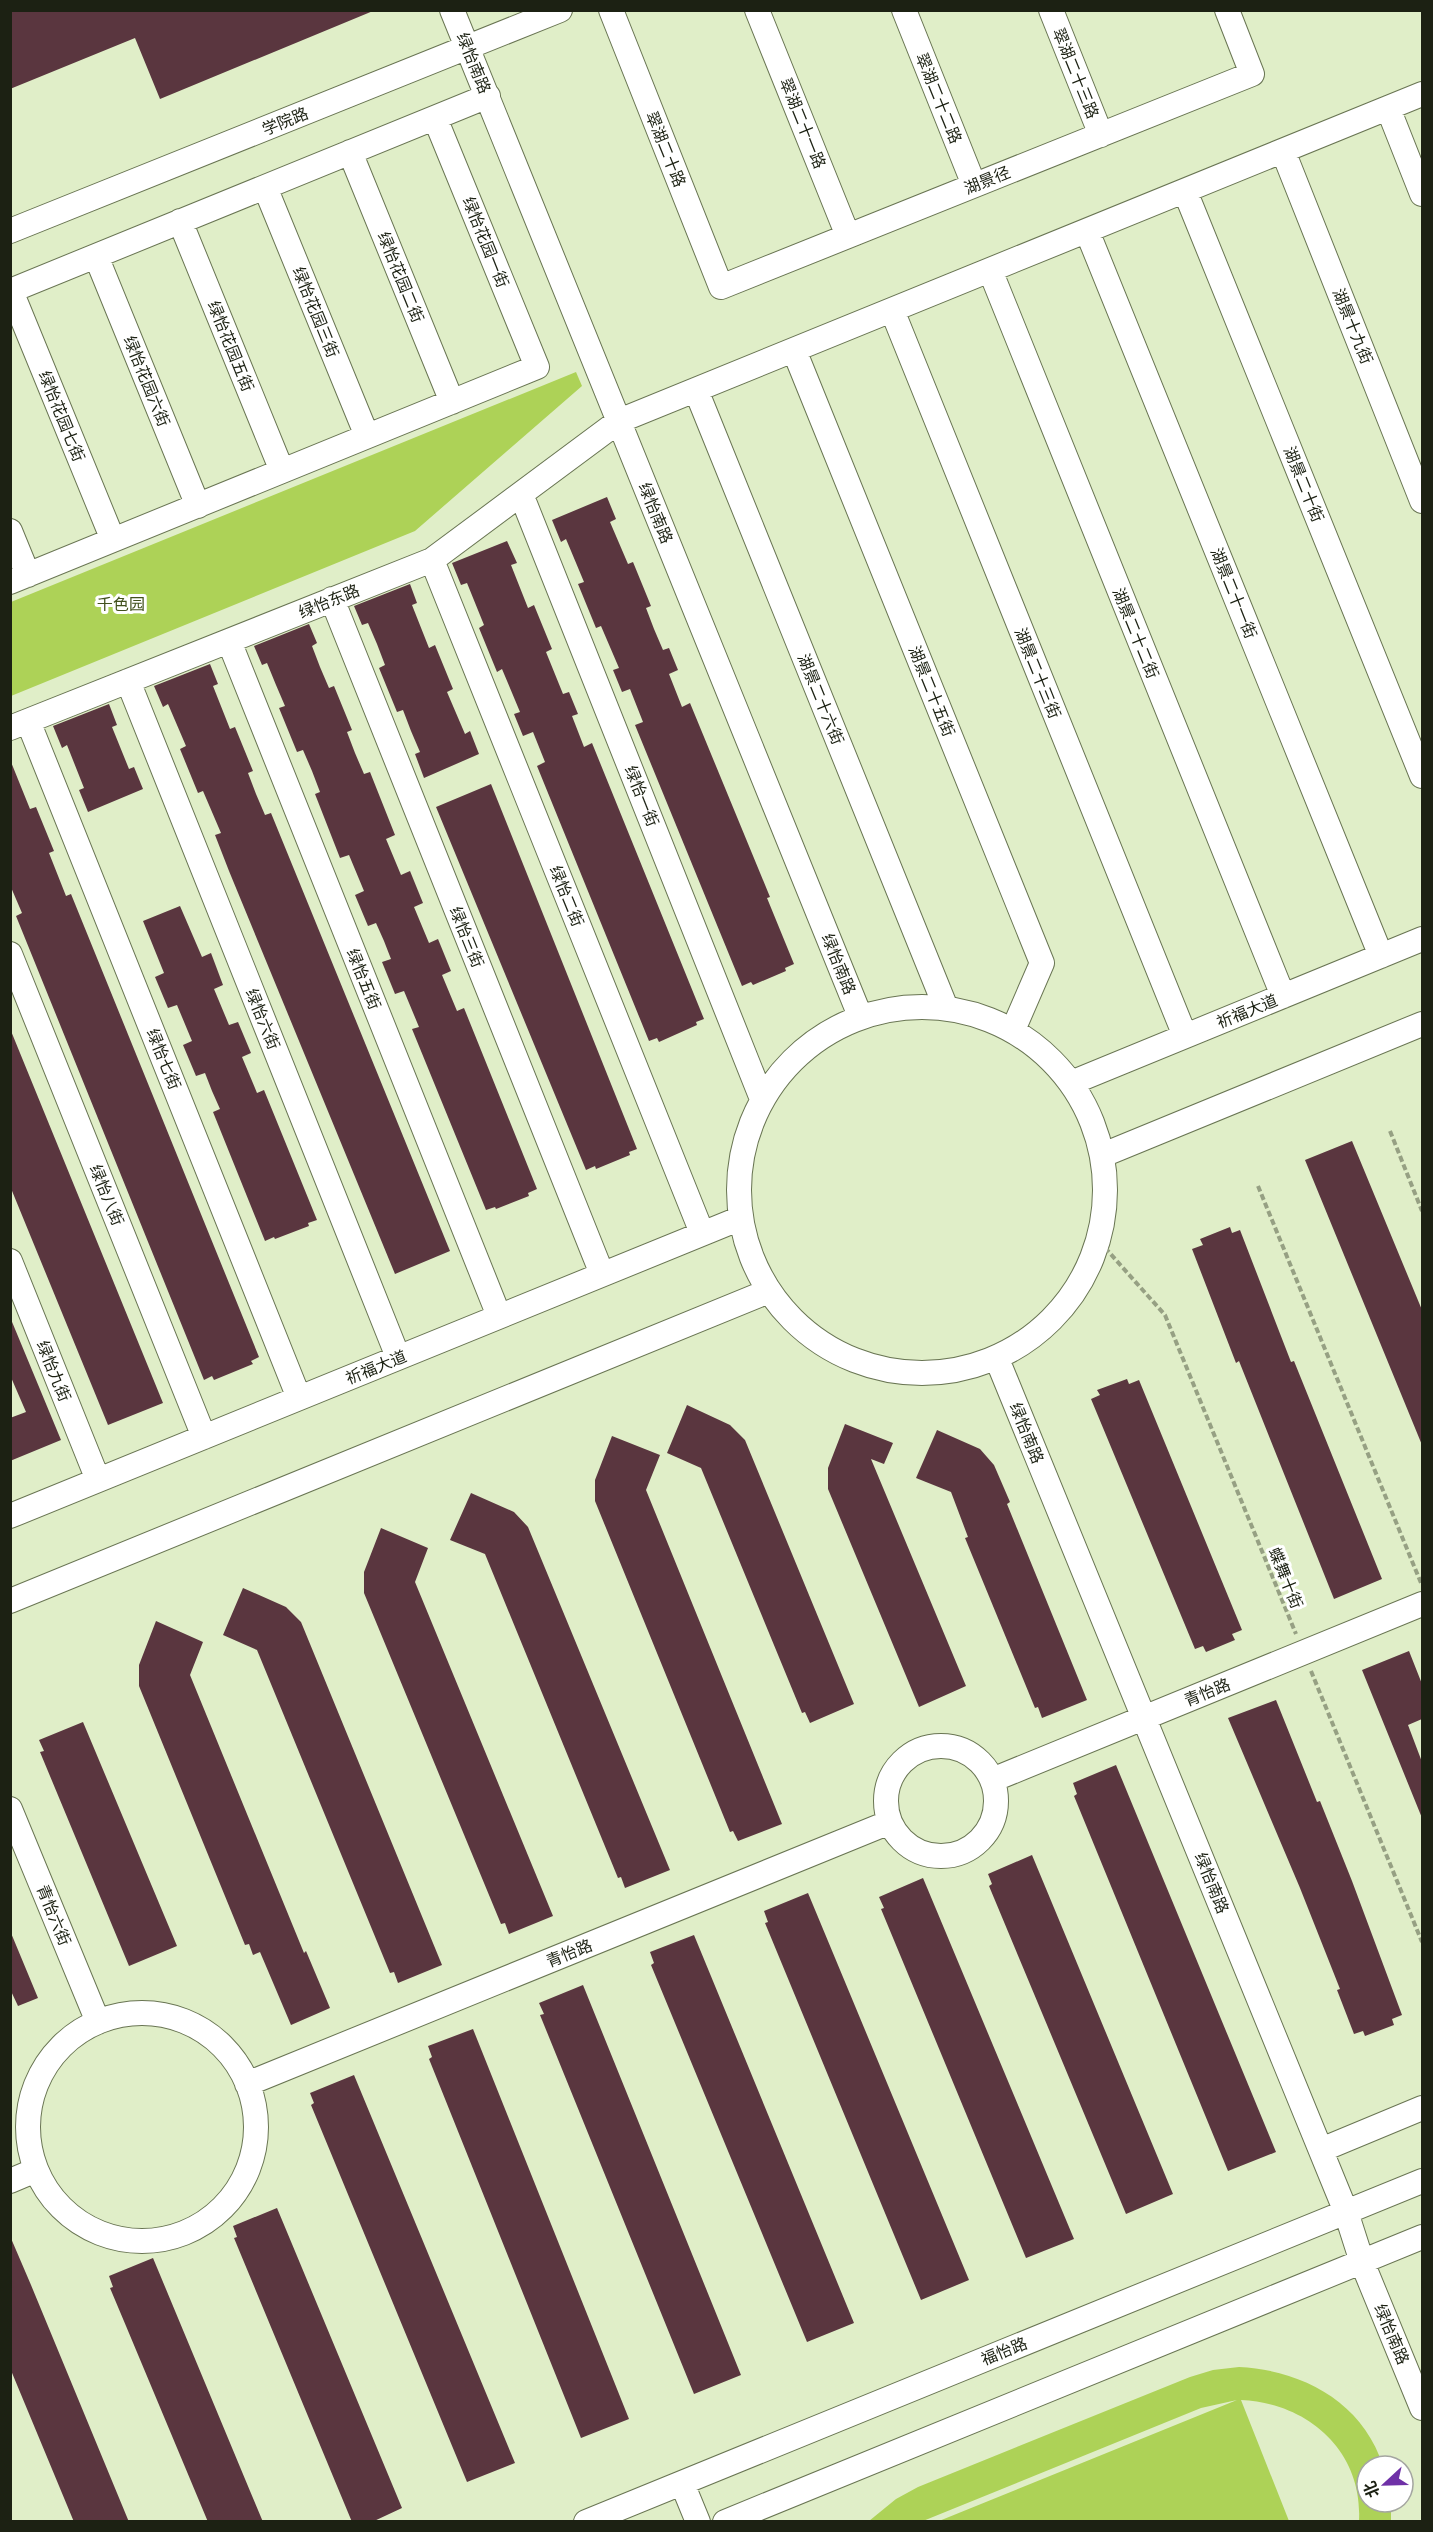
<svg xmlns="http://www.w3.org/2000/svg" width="1433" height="2532" font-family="Rubik,'Noto Sans SC',sans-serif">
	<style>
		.green { fill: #add257 }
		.building { fill: #5a363f }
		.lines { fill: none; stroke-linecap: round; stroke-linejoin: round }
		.minor-casing { stroke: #697553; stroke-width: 26 }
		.path { stroke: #96a083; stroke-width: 4; stroke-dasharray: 6 3; stroke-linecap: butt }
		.minor { stroke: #fff; stroke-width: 24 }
		.labels { text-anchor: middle; stroke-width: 6; stroke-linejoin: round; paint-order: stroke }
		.street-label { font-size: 16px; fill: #1c2113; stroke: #fff }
		.park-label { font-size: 16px; fill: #42511e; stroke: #fff }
	</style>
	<rect width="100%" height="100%" fill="#e0eec8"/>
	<path class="green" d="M576 372 582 386 415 531 11 696V602Z
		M1239 2367C1302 2370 1363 2402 1383 2466H1367V2502H1391V2521H1359C1363 2451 1308 2403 1241 2400L1289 2521H939L1237 2400 1201 2408 923 2521H869L896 2499 918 2487 1190 2377 1213 2370Z"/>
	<path class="building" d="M10 10H373V11L160 99 135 38 10 89Z
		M607 497 616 519 610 522 628 564 633 562 651 606 646 608 654 629 663 650 669 648 678 670 669 674 682 707 690 703 770 897 767 898 794 964 785 968 786 971 753 985 751 982 742 986 635 725 643 722 630 689 622 692 613 670 619 668 601 626 596 628 578 584 584 582 566 539 561 542 552 520Z
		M507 541 517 563 511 565 528 608 534 605 552 649 546 652 563 694 569 692 578 714 572 716 584 747 592 743 704 1019 696 1022 697 1025 659 1042 657 1038 649 1041 537 766 545 762 533 732 523 736 514 714 520 712 502 669 497 672 479 628 484 625 467 583 461 585 452 563Z
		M410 584 417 603 412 605 429 648 435 645 453 689 447 692 465 734 470 731 479 754 424 778 415 754 420 752 411 731 403 710 397 712 379 668 385 665 377 644 368 623 362 625 354 606Z
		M309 624 317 643 312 646 320 667 329 688 334 686 352 730 347 732 355 753 364 774 370 772 395 835 386 839 401 875 410 871 423 903 414 907 429 943 438 939 451 971 442 975 457 1011 464 1008 537 1189 528 1193 529 1196 496 1209 495 1207 486 1210 412 1029 419 1027 404 991 395 994 382 962 391 959 384 941 376 923 368 926 355 895 364 891 349 855 340 858 315 794 320 792 312 771 303 750 297 752 279 708 285 706 276 685 267 663 262 665 254 646Z
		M210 664 218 684 213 686 230 729 235 727 253 771 248 773 256 794 265 815 271 813 450 1251 395 1274 229 871 215 835 221 833 203 791 198 793 180 749 186 746 168 704 163 707 154 686Z
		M109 704 117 725 112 727 129 769 134 767 143 789 88 812 79 790 84 788 67 745 62 748 53 726Z
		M11 762 30 809 36 807 54 851 49 853 66 896 71 894 259 1357 251 1361 253 1364 214 1380 212 1376 204 1380 16 916 22 913 10 885Z
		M491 784 637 1149 629 1152 630 1155 596 1169 595 1166 586 1170 436 807Z
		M180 906 202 957 211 953 223 985 214 989 229 1025 238 1022 251 1053 242 1057 257 1093 264 1090 317 1220 308 1223 309 1226 275 1239 274 1237 265 1241 213 1112 220 1109 212 1091 205 1073 196 1076 183 1045 192 1041 177 1005 168 1008 155 977 164 973 143 921Z
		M11 1031 163 1403 108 1425 10 1186Z
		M1352 1141 1422 1310V1445L1305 1160Z
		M1230 1227 1232 1233 1240 1230 1291 1362 1294 1361 1382 1579 1334 1599 1239 1361 1236 1363 1192 1249 1203 1245 1200 1239Z
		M10 1317 61 1440 10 1461V1418L26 1412 10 1375Z
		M1127 1379 1129 1384 1139 1380 1242 1630 1232 1634 1235 1640 1206 1652 1203 1646 1195 1649 1091 1399 1100 1395 1097 1390Z
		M687 1405 730 1425 745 1440 854 1704 810 1723 805 1712 802 1713 701 1468 667 1453Z
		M845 1424 893 1443 884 1464 871 1459 966 1686 919 1707 828 1489V1468Z
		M937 1430 980 1449 994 1465 1010 1502 1007 1504 1087 1700 1042 1718 1038 1707 1035 1708 965 1538 968 1537 951 1492 916 1478Z
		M612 1436 660 1455 646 1490 782 1824 738 1841 733 1831 730 1832 595 1501V1480Z
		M471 1493 514 1512 528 1527 670 1870 625 1888 621 1877 618 1878 485 1554 450 1540Z
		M381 1528 428 1548 415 1582 553 1916 509 1934 505 1923 501 1924 364 1593V1572Z
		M243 1588 286 1607 301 1622 442 1965 398 1983 394 1972 390 1973 257 1650 223 1635Z
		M156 1621 203 1642 190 1675 304 1953 306 1951 330 2008 291 2025 260 1952 253 1955 249 1944 245 1945 139 1686V1665Z
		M1409 1651 1422 1684V1719L1408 1725 1422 1762V1818L1362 1670Z
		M1276 1700 1317 1802 1320 1801 1352 1881 1402 2015 1392 2019 1394 2025 1365 2036 1363 2031 1354 2034 1337 1990 1340 1989 1300 1888 1228 1718Z
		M83 1722 177 1946 129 1966 40 1752 44 1751 39 1740Z
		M1116 1765 1276 2152 1228 2171 1074 1796 1077 1794 1073 1783Z
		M1032 1855 1173 2194 1126 2214 989 1886 992 1884 988 1874Z
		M923 1878 1074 2239 1026 2258 881 1909 884 1908 879 1897Z
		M808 1893 969 2280 921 2300 765 1923 768 1922 764 1911Z
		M11 1933 38 1998 18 2006 10 1989Z
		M694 1935 854 2323 807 2342 651 1965 654 1963 650 1952Z
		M583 1985 741 2375 694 2394 540 2015 544 2014 539 2003Z
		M473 2029 629 2419 581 2438 429 2059 432 2057 428 2046Z
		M354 2075 515 2463 467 2482 311 2105 314 2103 310 2093Z
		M277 2208 402 2508 372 2522H352L234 2238 237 2237 233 2226Z
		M10 2236 31 2285 129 2522H74L10 2368Z
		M153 2258 250 2491 263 2522H208L126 2326 110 2288 113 2287 109 2276Z"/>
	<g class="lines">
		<g class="minor-casing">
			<path id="minor" d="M452 10 860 1016
				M611 10 721 287 1252 74 1227 10
				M757 10 848 236
				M904 10 974 185
				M1051 10 1101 135
				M1388 108 1422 194
				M1283 151 1422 501
				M350 152 452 402
				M265 187 367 436
				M1185 191 1422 776
				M180 221 282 471
				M10 231 560 10
				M1087 231 1381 956
				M96 256 198 506
				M990 270 1283 996
				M10 291 488 96
				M11 291 113 540
				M892 310 1185 1036
				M794 350 1042 963 1013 1030
				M696 390 946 1008
				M521 494 762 1099
				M10 531 28 575
				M432 560 702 1233
				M10 582 537 367 435 118
				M332 599 602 1274
				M229 641 499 1316
				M128 681 398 1357
				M28 721 299 1398
				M10 728 432 560 619 421 1422 94
				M10 954 204 1437
				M739 1190a183 183 0 1 1 366 0a183 183 0 1 1-366 0Z
				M1071 1083 1422 939
				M1103 1155 1422 1024
				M10 1261 98 1480
				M997 1359 1346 2212 1362 2262 1422 2408
				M10 1516 741 1218
				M10 1601 769 1291
				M886 1801a55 55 0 1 1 110 0a55 55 0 1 1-110 0Z
				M992 1780 1422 1604
				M10 1809 98 2022
				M28 2127a114 114 0 1 1 228 0a114 114 0 1 1-228 0Z
				M247 2084 890 1822
				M1321 2150 1422 2108
				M10 2181 36 2170
				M682 2483 698 2522
				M586 2522 1422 2181
				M725 2522 1422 2237"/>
		</g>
		<path class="path" d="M1390 1131 1422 1211
			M1258 1186 1421 1583
			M1099 1241 1165 1315 1296 1634
			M1311 1671 1422 1942"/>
		<use href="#minor" class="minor"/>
	</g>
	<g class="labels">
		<g class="street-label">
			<text transform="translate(474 63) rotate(68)" y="6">绿怡南路</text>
			<text transform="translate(1076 73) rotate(68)" y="6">翠湖二十三路</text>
			<text transform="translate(939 98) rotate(68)" y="6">翠湖二十二路</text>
			<text transform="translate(285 121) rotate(-22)" y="6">学院路</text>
			<text transform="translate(803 123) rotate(68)" y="6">翠湖二十一路</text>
			<text transform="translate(666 149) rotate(68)" y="6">翠湖二十路</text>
			<text transform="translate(987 180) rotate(-22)" y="6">湖景径</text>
			<text transform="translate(486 242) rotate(68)" y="6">绿怡花园一街</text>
			<text transform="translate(401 277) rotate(68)" y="6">绿怡花园二街</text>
			<text transform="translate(316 312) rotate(68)" y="6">绿怡花园三街</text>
			<text transform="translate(1353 326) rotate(68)" y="6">湖景十九街</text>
			<text transform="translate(231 346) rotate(68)" y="6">绿怡花园五街</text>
			<text transform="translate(147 381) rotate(68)" y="6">绿怡花园六街</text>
			<text transform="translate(62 416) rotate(68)" y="6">绿怡花园七街</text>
			<text transform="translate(1304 484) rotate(68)" y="6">湖景二十街</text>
			<text transform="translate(656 513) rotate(68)" y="6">绿怡南路</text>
			<text transform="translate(1234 593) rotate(68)" y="6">湖景二十一街</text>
			<text transform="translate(329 601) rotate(-22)" y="6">绿怡东路</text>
			<text transform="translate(1136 633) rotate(68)" y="6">湖景二十二街</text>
			<text transform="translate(1038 673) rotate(68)" y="6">湖景二十三街</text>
			<text transform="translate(932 691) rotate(68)" y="6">湖景二十五街</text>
			<text transform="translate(821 699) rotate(68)" y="6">湖景二十六街</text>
			<text transform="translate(642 796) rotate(68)" y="6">绿怡一街</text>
			<text transform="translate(567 896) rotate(68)" y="6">绿怡二街</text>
			<text transform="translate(467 937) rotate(68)" y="6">绿怡三街</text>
			<text transform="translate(839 964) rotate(68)" y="6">绿怡南路</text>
			<text transform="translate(364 979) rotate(68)" y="6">绿怡五街</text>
			<text transform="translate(1247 1011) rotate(-22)" y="6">祈福大道</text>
			<text transform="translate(263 1019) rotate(68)" y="6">绿怡六街</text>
			<text transform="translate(164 1059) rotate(68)" y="6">绿怡七街</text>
			<text transform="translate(107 1195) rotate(68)" y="6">绿怡八街</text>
			<text transform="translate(376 1367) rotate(-22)" y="6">祈福大道</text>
			<text transform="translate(54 1371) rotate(68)" y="6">绿怡九街</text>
			<text transform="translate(1027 1433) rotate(68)" y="6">绿怡南路</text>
			<text transform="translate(1286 1578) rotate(68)" y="6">蝶舞十街</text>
			<text transform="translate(1207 1692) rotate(-22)" y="6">青怡路</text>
			<text transform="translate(1212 1883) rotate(68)" y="6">绿怡南路</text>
			<text transform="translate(54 1915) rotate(68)" y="6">青怡六街</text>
			<text transform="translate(569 1953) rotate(-22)" y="6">青怡路</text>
			<text transform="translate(1392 2334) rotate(67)" y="6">绿怡南路</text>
			<text transform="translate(1004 2351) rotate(-22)" y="6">福怡路</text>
		</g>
		<g class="park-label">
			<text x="121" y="610">千色园</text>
		</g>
	</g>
	<rect width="1433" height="2532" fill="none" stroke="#1c2113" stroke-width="24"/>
	<g transform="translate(1385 2484) rotate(248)"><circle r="28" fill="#ffffff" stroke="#a4a6a1" stroke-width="1.5"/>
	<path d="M0-4.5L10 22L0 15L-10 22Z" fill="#6f31a7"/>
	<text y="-9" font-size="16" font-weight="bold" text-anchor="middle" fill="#1c2113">北</text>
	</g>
</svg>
